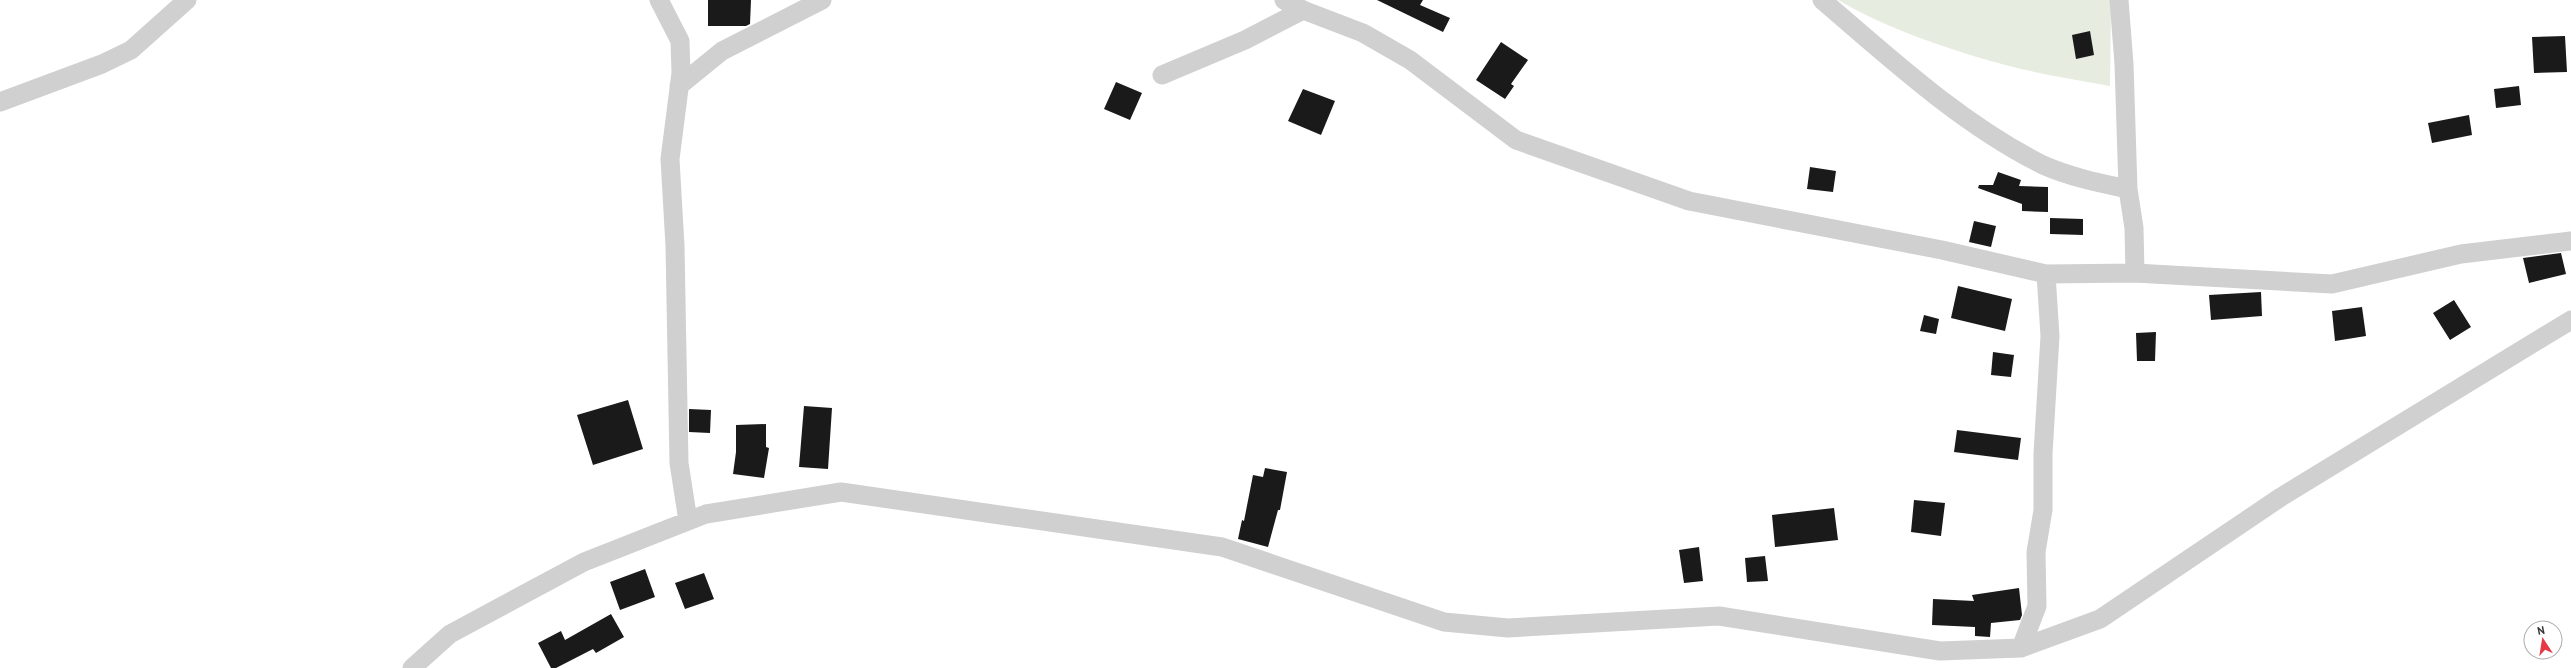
<svg xmlns="http://www.w3.org/2000/svg" width="2571" height="668" font-family="'PT Sans',sans-serif">
	<style>
		.green { fill: #e6ecdf }
		.building { fill: #1a1a1a }
		.lines { fill: none; stroke-linecap: round; stroke-linejoin: round }
		.minor { stroke: #d0d0d0; stroke-width: 19 }
	</style>
	<rect width="100%" height="100%" fill="#fff"/>
	<path class="green" d="M1838 0H2111L2110 86C2074 79 2037 74 2002 64 1947 49 1888 29 1838 0Z"/>
	<path class="building" d="M708 0H751L750 24 746 26H708Z
		M1377 0H1423L1420 5 1450 18 1443 32Z
		M2090 31 2094 55 2076 59 2072 35Z
		M2565 36 2567 72 2534 73 2532 37Z
		M1501 42 1528 60 1511 84 1514 86 1505 99 1476 80Z
		M1116 82 1142 93 1130 120 1104 109Z
		M2519 86 2521 105 2496 108 2494 89Z
		M1303 89 1335 101 1321 135 1288 121Z
		M2469 115 2472 135 2432 143 2428 123Z
		M1810 167 1836 171 1833 192 1807 189Z
		M1998 172 2021 180 2019 186 2048 187V212L2022 211V204L1978 188 1979 185H1993Z
		M2050 218 2083 219V235L2050 234Z
		M1974 221 1996 226 1991 247 1969 242Z
		M2561 253 2566 274 2529 283 2523 258Z
		M1958 286 2012 299 2005 331 1951 318Z
		M2261 292 2262 316 2211 320 2209 295Z
		M2454 300 2471 327 2450 340 2433 313Z
		M2362 307 2366 336 2335 341 2332 311Z
		M1924 315 1939 319 1936 334 1920 331Z
		M2156 332 2155 361H2137L2136 333Z
		M1993 352 2014 355 2011 377 1991 375Z
		M628 400 643 449 593 465 577 415Z
		M804 406 832 408 828 469 799 467Z
		M689 409 711 410 710 433 689 432Z
		M766 424V447L769 448 764 478 733 474 736 452V425Z
		M1957 430 2021 438 2018 460 1954 452Z
		M1265 468 1287 472 1280 510H1278L1268 547 1238 539 1242 520 1244 521 1253 475 1263 477Z
		M1914 500 1945 503 1941 536 1911 532Z
		M1834 508 1838 540 1775 547 1772 515Z
		M1699 547 1703 581 1684 583 1679 550Z
		M1765 556 1768 581 1747 582 1745 558Z
		M645 569 655 597 620 610 610 582Z
		M704 573 714 599 685 609 675 583Z
		M2019 588 2022 615 2020 620 1991 623 1990 637 1975 636V627L1932 625 1933 599 1974 601 1972 595Z
		M611 614 624 637 596 653 593 649 556 668H551L538 643 561 631 565 640Z"/>
	<g class="lines">
		<path class="minor" d="M659 0 680 41 681 73 670 159 675 246 679 463 688 521
			M1284 0 1303 10 1363 33 1410 60 1516 140 1689 201 1942 250 2046 274 2135 273 2332 284 2461 254 2571 241
			M1822 0C1891 59 1961 124 2043 165 2070 177 2100 183 2128 189L2134 228 2135 273
			M2119 0 2124 64 2128 189
			M1162 75 1245 40 1303 10
			M679 86 722 51 822 0
			M0 102 102 64 131 50 187 0
			M2021 648 2037 606 2036 552 2043 510V454L2050 336 2046 274
			M412 668 450 634 584 562 706 514 841 492 1222 547 1444 622 1508 628 1719 616 1940 651 2021 648 2100 619 2281 497 2571 320"/>
	</g>
	<g transform="translate(2543 640) rotate(348)"><circle r="19" fill="#ffffff" stroke="#adadad"/>
	<path d="M0-3L7 15L0 10L-7 15Z" fill="#e63946"/>
	<text y="-6" font-size="11" font-weight="bold" text-anchor="middle" fill="#333333">N</text>
	</g>
</svg>
